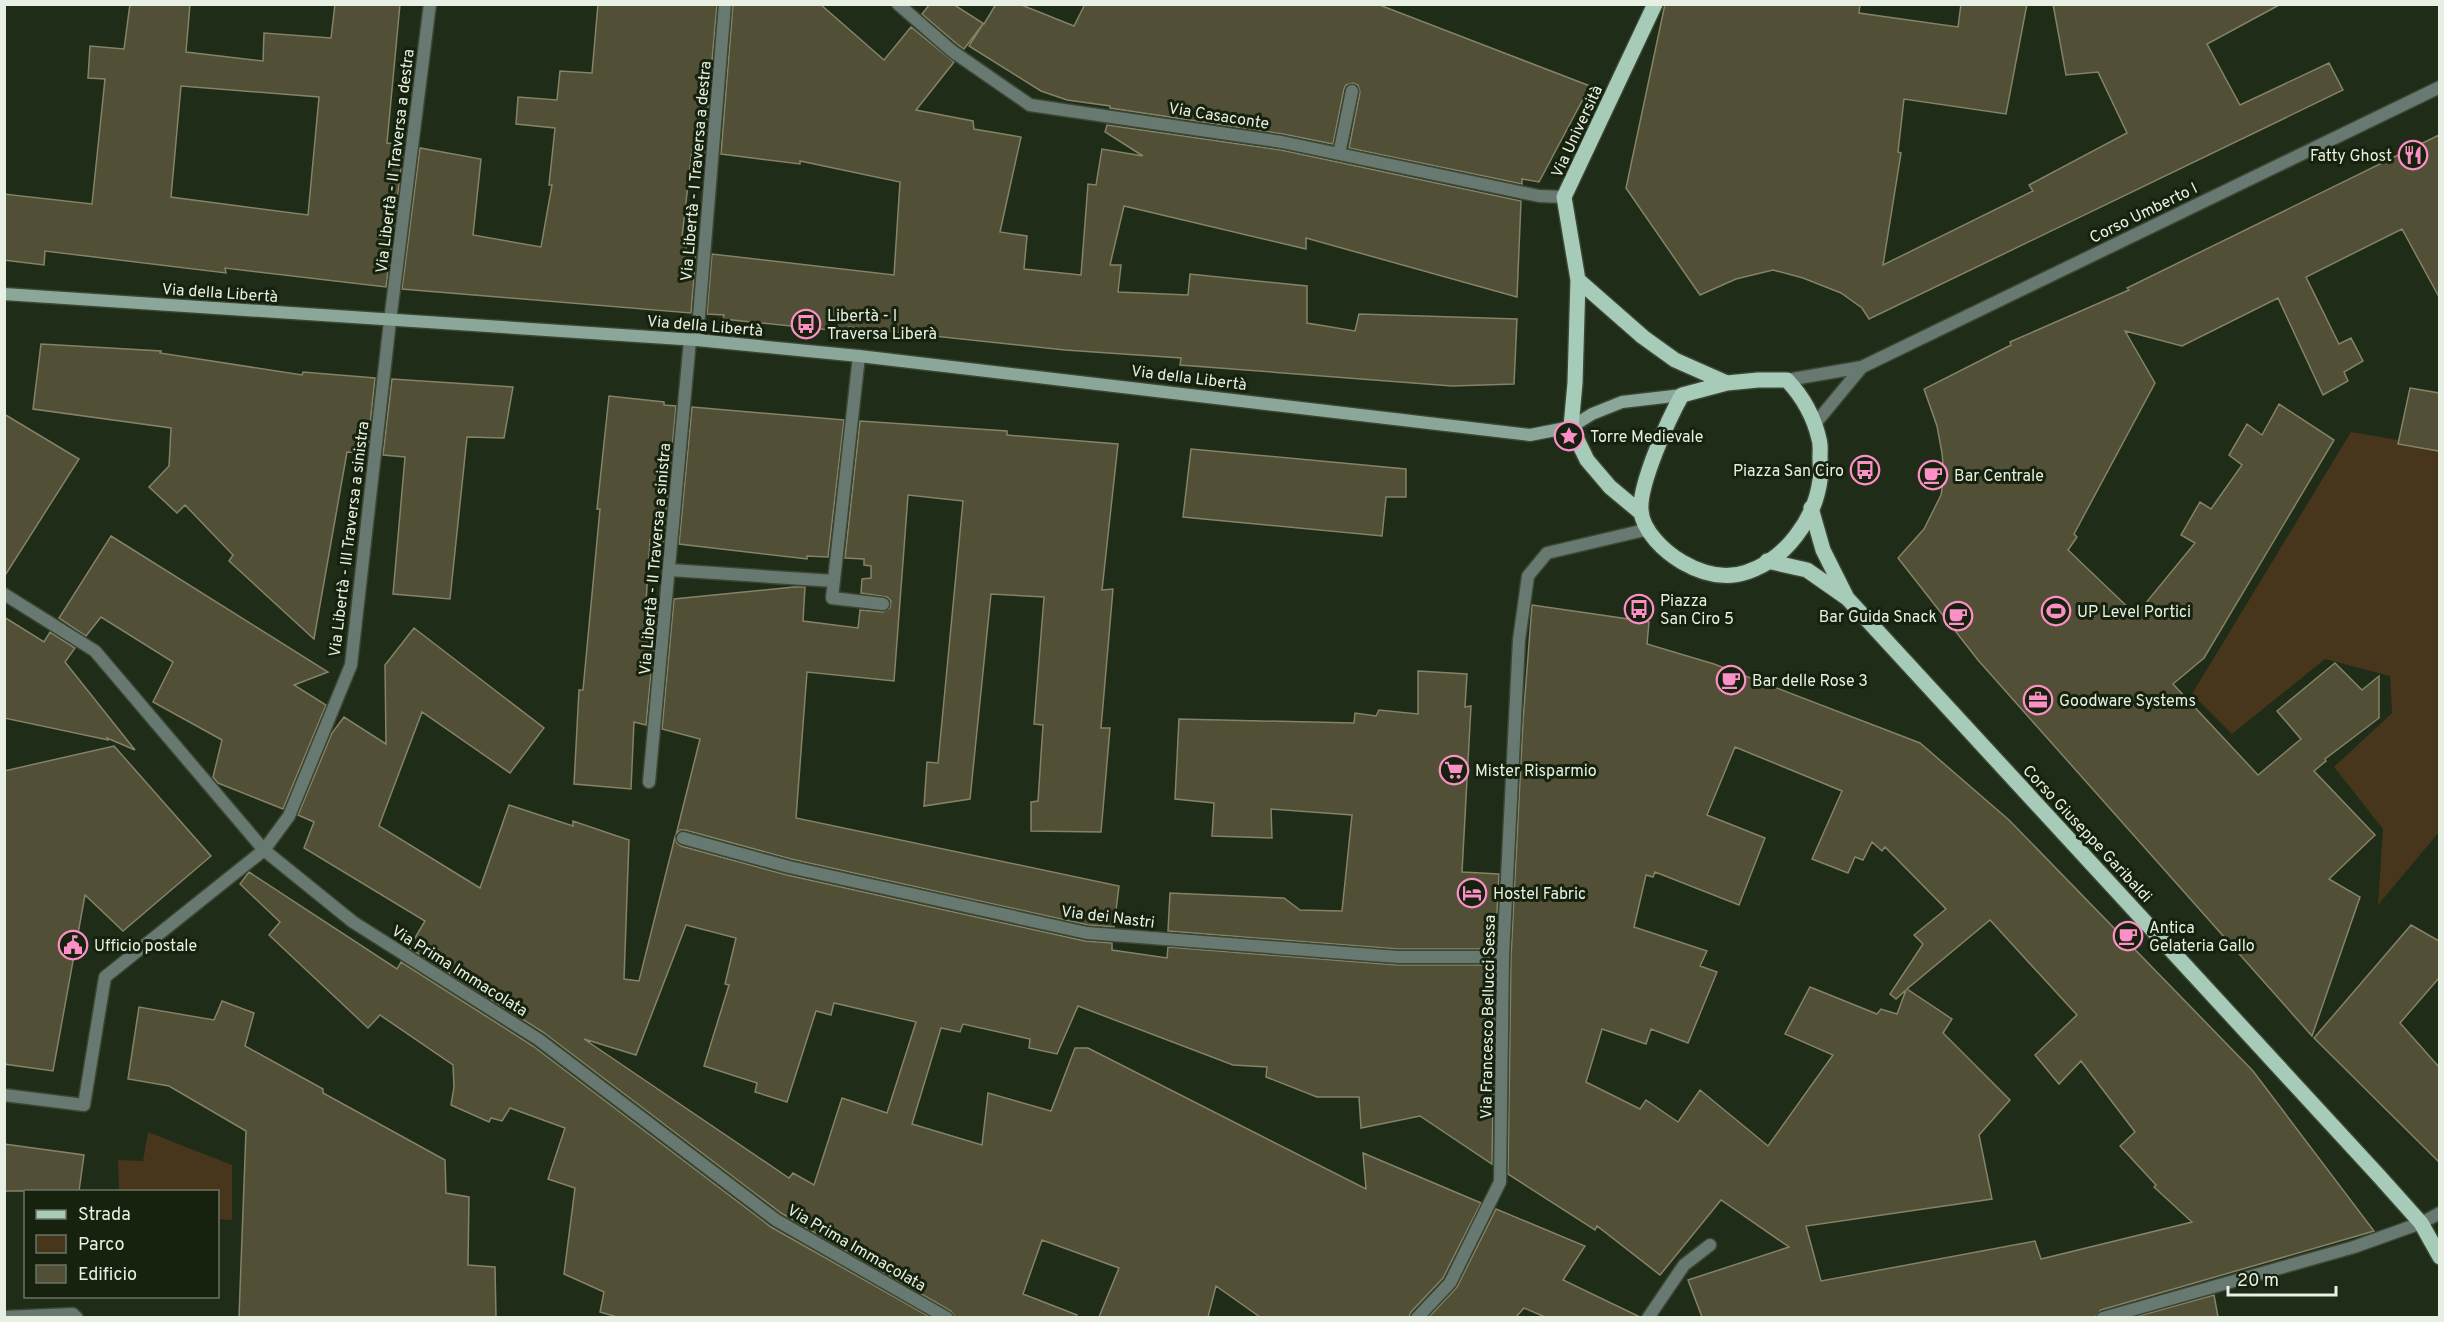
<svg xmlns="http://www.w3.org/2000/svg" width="2444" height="1322" font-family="Overpass,sans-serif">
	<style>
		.green { fill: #47361c }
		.building { fill: #514f35; stroke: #848367; stroke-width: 1.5; fill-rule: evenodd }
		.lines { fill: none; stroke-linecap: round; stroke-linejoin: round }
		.street-casing { stroke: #3b4733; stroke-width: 15 }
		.secondary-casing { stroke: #3b4733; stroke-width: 15 }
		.primary-casing { stroke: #3b4733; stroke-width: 18 }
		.street { stroke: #677970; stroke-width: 12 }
		.secondary { stroke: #8aa799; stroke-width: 12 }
		.primary { stroke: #a6cbb8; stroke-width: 15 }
		.labels { text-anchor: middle; stroke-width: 6; stroke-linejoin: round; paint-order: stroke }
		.street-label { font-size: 16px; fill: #e7f0e2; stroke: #16220e }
		.poi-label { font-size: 16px; fill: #e7f0e2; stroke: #16220e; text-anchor: start }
	</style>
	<rect width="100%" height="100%" fill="#1f2c17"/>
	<path class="green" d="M2351 432 2439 447V832L2378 905 2383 829 2334 767 2392 713 2390 676 2325 659 2232 734 2192 694Z
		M148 1132 232 1165V1220L218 1219V1192L119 1191 118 1160 143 1161Z"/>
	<path class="building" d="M130 4H190L186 52 263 61 264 33 331 38 335 4H400L387 143 404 145 386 287 225 268 226 273 45 251 44 265 4 260V194L92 204 105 79 88 78 90 46 124 49ZM181 86 319 97 308 215 171 197Z
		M598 4H717L704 152 692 150 682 237H687L686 250 696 252 691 313 402 289 420 148 481 159 473 235 541 247 552 185H549L555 128 516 124 518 97 557 100 560 71 592 73Z
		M733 4H820L884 60 911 27 954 62 916 110 973 121 974 129 1021 137 1000 232 1027 236 1024 269 1081 275 1088 184 1096 185 1102 149 1143 156 1105 132 1107 125 1281 150 1521 201 1517 297 1306 238V249L1124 206 1110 265H1121L1118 292 1188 295 1190 274 1307 286V323L1355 331 1359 314 1517 319 1514 384 1452 386 1180 365 1181 358 1065 350 849 327V332L723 319 724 315 707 314 712 254 894 275 900 182 800 161V164L721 154Z
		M930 4H953L984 24 996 4H1019L1074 26 1085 4H1377L1590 86 1539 182 1522 179V184L1349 148 1360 92 1358 85 1353 83 1346 85 1344 89 1333 144 1283 134 1110 108V106L1067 100 1041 91 969 46 983 24 964 49 957 44 922 14Z
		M1665 4H1860L1859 13 1958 27 1961 4H2027L2006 114 1904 99 1898 152 1901 153 1883 265 2033 191 2029 185 2127 133 2098 72 2066 75 2053 4H2281L2207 44 2240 105 2329 63 2343 90 1869 319 1862 308 1841 293 1803 278 1773 270 1736 279 1700 295 1626 188Z
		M2439 135V297L2402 229 2306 277 2339 344 2351 338 2363 361 2344 372 2348 381 2323 395 2278 298 2182 346 2125 331 2155 383 2074 534 2077 537 2068 550 2136 615 2195 543 2181 535 2200 502 2211 509 2242 465 2229 455 2247 424 2262 435 2279 404 2334 440 2204 658 2173 684 2258 775 2301 739 2277 711 2335 663 2362 690 2379 676V718L2325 759 2326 761 2314 771 2375 835 2329 879 2360 897 2312 1036 1978 660 1898 558 1924 529 1941 495 1944 475 1942 453 1937 426 1924 389 2011 345 2010 342 2129 290 2127 288Z
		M41 344 161 351 160 353 302 375 303 372 375 378 367 453 347 452 314 639 229 561 233 555 185 505 177 513 149 487 169 466 171 428 33 409Z
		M392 379 513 387 504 438 467 437 450 599 393 594 405 457 383 455Z
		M2410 388 2439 393V451L2398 444Z
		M609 396 664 402V405L676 406 663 542 650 540 646 602 658 601 646 725 634 722 631 789 574 784 579 690H583L600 509H597Z
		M692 407 844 420 828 557 807 556V559L679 544Z
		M4 414 79 459 4 577Z
		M860 421 1007 431V435L1118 444 1102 590 1113 589 1101 728H1110L1101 832 1031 831V802L1038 801 1043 725 1034 724 1044 597 991 594 970 799 924 806 927 762 938 763 963 501 908 495 894 681 807 672 796 818 1119 886 1114 927 1088 925 791 859 685 830H680L676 835 700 739 662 729 674 599 794 587H805L803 621 858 628 860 610 883 612 890 608 891 601 887 597 861 593 862 579 871 578V566L864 565V559L845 558Z
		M1191 449 1406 469V497H1386L1382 536 1183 517Z
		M111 536 328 672 294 685 326 705 283 809 218 783 213 777 222 740 153 702 173 662 101 617 86 636 59 618Z
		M1532 605 1649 622 1647 644 1714 664 1920 743 2009 820 2253 1071 2374 1231 2101 1310 2095 1317H1702L1688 1280 1789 1247 1721 1200 1660 1275 1597 1226 1595 1230 1508 1174 1511 957 1523 721ZM1735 747 1842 791 1812 859 1848 873 1855 857 1863 860 1872 842 1882 851 1885 847 1946 909 1914 935 1923 944 1890 994 1896 999 1906 990 1897 1014 1881 1009 1877 1014 1810 987 1785 1034 1833 1055 1768 1146 1700 1090 1678 1122 1646 1100 1640 1109 1586 1082 1602 1029 1646 1044 1651 1029 1688 1043 1717 972 1700 966 1707 951 1634 927 1646 875 1653 877 1655 872 1739 905 1765 838 1707 815ZM1990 920 2077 1015 2035 1055 2059 1084 2081 1061 2135 1132 2120 1146 2156 1185 2154 1187 2192 1222 2041 1259 2035 1241 1821 1281 1806 1226 1992 1199 1979 1135 2010 1100 1943 1033 1952 1019 1907 989Z
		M4 617 44 642 50 632 75 648 65 662 135 750 107 738 108 740 4 718Z
		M414 628 544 728 510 773 422 712 379 826 480 888 509 805 573 826V821L629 840 624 979 639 981 675 837 677 843 681 846 787 875 1085 941 1112 943V950L1167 958 1168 947 1397 965H1495L1492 1164 1420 1116 1361 1128 1359 1097H1317L1266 1077 1267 1067 1233 1065 1078 1006 1057 1054 1029 1048 1030 1039 963 1024 960 1032 941 1028 912 1124 982 1145 988 1093 1051 1111 1075 1048H1088L1366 1189 1363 1153 1481 1203 1443 1278 1411 1312 1409 1317H1260L1216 1286 1208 1317H1099L1119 1268 1042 1240 1023 1294 1077 1315 1076 1317H955L951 1311 781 1213 543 1032 409 948 425 921 304 848 314 822 298 815 332 733 344 717 386 744 385 665ZM686 925 736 938 725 984 729 985 704 1066 757 1083 755 1092 787 1102 816 1011 831 1015 834 1003 916 1022 887 1113 842 1098 814 1185 793 1173 789 1178 584 1039 636 1055Z
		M1418 671 1467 674 1465 707 1471 706 1462 872 1499 874 1495 949H1398L1168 931 1170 893 1284 898 1300 910 1342 911 1352 815 1271 809 1272 838 1212 836 1214 803 1175 799 1179 719 1354 723 1355 713 1376 716 1379 710 1418 714Z
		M114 746 211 856 123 931 85 895 53 1071 4 1064V771Z
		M249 872 397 969 401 962 533 1046 771 1227 930 1317H617L600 1312 604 1292 564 1274 575 1188 548 1179 565 1128 510 1108 502 1121 491 1118 489 1122 451 1105 454 1087 453 1065 380 1015 368 1028 269 935 280 922 240 884Z
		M2411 925 2439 941V978L2400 1023 2439 1067V1162L2314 1038Z
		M222 1001 254 1013 245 1046 323 1089V1093L445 1160 446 1193 469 1197 468 1265 495 1267 496 1317H239L246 1131 169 1086 128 1079 139 1007 214 1020Z
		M4 1144 84 1155 79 1191H4Z
		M1496 1209 1585 1246 1563 1280 1640 1317H1545L1524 1308 1516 1317H1429L1457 1287Z
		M2214 1295 2218 1317H2135Z"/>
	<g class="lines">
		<g class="street-casing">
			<path id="street" d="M898 4 952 51 1030 105 1282 142 1539 196 1564 197
				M1339 154 1352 91
				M697 340 725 4
				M859 356 832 598 883 604
				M1787 380 1862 367 2440 87
				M1814 425 1862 367
				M670 570 834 581
				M4 594 95 651 264 850 353 922 538 1039 776 1220 947 1318
				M649 782 690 340
				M683 838 789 867 1087 933 1398 957H1503
				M4 1095 84 1105 105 977 264 850 289 816 351 665 390 321 430 4
				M4 1317 73 1314 77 1318
				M1417 1318 1450 1283 1500 1182 1503 957 1519 640 1528 576 1547 553 1649 529
				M1648 1318 1684 1265 1710 1245
				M2103 1318 2354 1247 2421 1223 2440 1213"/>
		</g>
		<g class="secondary-casing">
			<path id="secondary" d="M4 294 697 340 859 356 1530 435 1571 427 1592 414 1622 402 1682 395"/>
		</g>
		<g class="primary-casing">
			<path id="primary" d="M1578 280 1643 337 1675 360 1727 383
				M1758 380H1787C1802 396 1814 417 1819 439 1821 445 1820 452 1820 457 1820 465 1821 473 1820 480 1815 519 1785 560 1747 572 1724 580 1701 573 1682 562 1665 552 1642 531 1641 510 1639 484 1669 418 1682 395L1727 383Z
				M1811 508 1823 550 1846 596
				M1640 512 1610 487 1587 460 1571 427 1575 383 1578 280 1564 197 1655 4
				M1767 561 1807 570 1847 598 2379 1176 2421 1223 2440 1257"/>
		</g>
		<use href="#street" class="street"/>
		<use href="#secondary" class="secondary"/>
		<use href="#primary" class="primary"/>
	</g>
	<defs>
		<g id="restaurant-ring" transform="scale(1.5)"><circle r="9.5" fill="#16220e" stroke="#fb8fc6" stroke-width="1.5"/><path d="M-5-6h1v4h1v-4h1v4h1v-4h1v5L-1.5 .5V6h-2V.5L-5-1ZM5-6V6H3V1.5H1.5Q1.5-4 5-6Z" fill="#fb8fc6"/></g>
		<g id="bus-ring" transform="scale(1.5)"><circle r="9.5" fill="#16220e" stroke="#fb8fc6" stroke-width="1.5"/><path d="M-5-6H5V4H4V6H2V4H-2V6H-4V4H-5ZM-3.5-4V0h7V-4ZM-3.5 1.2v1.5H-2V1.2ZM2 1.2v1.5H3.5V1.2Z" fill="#fb8fc6"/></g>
		<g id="sight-ring" transform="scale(1.5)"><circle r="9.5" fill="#16220e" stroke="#fb8fc6" stroke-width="1.5"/><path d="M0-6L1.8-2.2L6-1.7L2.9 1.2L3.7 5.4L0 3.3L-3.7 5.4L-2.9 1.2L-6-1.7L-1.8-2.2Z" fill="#fb8fc6"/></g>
		<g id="cafe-ring" transform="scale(1.5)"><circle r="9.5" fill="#16220e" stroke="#fb8fc6" stroke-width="1.5"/><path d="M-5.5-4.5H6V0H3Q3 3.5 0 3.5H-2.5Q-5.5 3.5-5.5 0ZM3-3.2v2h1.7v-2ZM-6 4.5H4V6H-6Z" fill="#fb8fc6"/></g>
		<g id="stadium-ring" transform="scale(1.5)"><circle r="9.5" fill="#16220e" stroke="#fb8fc6" stroke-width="1.5"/><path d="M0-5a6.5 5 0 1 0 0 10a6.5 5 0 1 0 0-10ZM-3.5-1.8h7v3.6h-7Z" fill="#fb8fc6"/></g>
		<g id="office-ring" transform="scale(1.5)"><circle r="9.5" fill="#16220e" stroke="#fb8fc6" stroke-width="1.5"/><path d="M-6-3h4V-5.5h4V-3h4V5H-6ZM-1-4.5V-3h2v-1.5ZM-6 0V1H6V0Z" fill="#fb8fc6"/></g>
		<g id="supermarket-ring" transform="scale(1.5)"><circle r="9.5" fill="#16220e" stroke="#fb8fc6" stroke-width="1.5"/><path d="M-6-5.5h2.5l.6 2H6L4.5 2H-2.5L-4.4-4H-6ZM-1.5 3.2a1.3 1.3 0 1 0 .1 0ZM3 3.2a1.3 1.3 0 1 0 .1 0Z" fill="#fb8fc6"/></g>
		<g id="hotel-ring" transform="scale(1.5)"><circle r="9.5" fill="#16220e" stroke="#fb8fc6" stroke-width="1.5"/><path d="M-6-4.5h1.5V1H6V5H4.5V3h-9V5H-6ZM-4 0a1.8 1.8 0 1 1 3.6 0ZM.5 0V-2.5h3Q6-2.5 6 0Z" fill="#fb8fc6"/></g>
		<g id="civic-ring" transform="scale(1.5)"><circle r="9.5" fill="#16220e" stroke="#fb8fc6" stroke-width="1.5"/><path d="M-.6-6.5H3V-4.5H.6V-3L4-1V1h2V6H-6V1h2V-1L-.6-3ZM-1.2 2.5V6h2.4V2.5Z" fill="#fb8fc6"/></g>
	</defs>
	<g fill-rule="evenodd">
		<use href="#restaurant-ring" x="2413" y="155"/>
		<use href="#bus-ring" x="806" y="324"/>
		<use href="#sight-ring" x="1569" y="436"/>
		<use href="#bus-ring" x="1865" y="470"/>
		<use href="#cafe-ring" x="1933" y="475"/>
		<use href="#bus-ring" x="1639" y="609"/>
		<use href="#stadium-ring" x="2056" y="611"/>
		<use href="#cafe-ring" x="1958" y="616"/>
		<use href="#cafe-ring" x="1731" y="680"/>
		<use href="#office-ring" x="2038" y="700"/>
		<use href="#supermarket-ring" x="1454" y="770"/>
		<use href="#hotel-ring" x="1472" y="893"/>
		<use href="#cafe-ring" x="2128" y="936"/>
		<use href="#civic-ring" x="73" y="945"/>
	</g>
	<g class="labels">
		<g class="street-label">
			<text transform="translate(1219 115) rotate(9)" y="6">Via Casaconte</text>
			<text transform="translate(1576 131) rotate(-65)" y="6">Via Università</text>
			<text transform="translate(394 161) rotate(-83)" y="6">Via Libertà - II Traversa a destra</text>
			<text transform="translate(695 171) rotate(-85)" y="6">Via Libertà - I Traversa a destra</text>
			<text transform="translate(2143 212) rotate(-26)" y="6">Corso Umberto I</text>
			<text transform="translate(220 292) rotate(4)" y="6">Via della Libertà</text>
			<text transform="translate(705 325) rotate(5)" y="6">Via della Libertà</text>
			<text transform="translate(1189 377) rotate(7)" y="6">Via della Libertà</text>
			<text transform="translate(348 539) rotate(-83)" y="6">Via Libertà - III Traversa a sinistra</text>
			<text transform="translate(654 559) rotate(-85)" y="6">Via Libertà - II Traversa a sinistra</text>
			<text transform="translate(2088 833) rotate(47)" y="6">Corso Giuseppe Garibaldi</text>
			<text transform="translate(1108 916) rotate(7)" y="6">Via dei Nastri</text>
			<text transform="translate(460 970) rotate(32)" y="6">Via Prima Immacolata</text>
			<text transform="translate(1487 1017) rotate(-89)" y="6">Via Francesco Bellucci Sessa</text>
			<text transform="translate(857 1247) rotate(30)" y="6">Via Prima Immacolata</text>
		</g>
		<g class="poi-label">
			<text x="2392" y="161" text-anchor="end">Fatty Ghost</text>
			<text x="827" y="321">Libertà - I<tspan x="827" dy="18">Traversa Liberà</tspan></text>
			<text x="1590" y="442">Torre Medievale</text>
			<text x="1844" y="476" text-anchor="end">Piazza San Ciro</text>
			<text x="1954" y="481">Bar Centrale</text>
			<text x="1660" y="606">Piazza<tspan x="1660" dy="18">San Ciro 5</tspan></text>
			<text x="2077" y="617">UP Level Portici</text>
			<text x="1937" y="622" text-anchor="end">Bar Guida Snack</text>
			<text x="1752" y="686">Bar delle Rose 3</text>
			<text x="2059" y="706">Goodware Systems</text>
			<text x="1475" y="776">Mister Risparmio</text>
			<text x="1493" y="899">Hostel Fabric</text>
			<text x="2149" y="933">Antica<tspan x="2149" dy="18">Gelateria Gallo</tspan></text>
			<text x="94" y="951">Ufficio postale</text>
		</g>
	</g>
	<rect width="2444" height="1322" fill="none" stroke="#e7f0e2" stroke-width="12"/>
	<rect x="24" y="1190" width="195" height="108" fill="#16220e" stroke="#6a7463" stroke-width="1.5"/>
	<rect x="36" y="1210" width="30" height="9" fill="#a6cbb8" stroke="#6a7463" stroke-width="1.5"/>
	<text x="78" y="1220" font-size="18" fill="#e7f0e2">Strada</text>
	<rect x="36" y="1235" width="30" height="18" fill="#47361c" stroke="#6a7463" stroke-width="1.5"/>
	<text x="78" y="1250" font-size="18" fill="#e7f0e2">Parco</text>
	<rect x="36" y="1265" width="30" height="18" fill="#514f35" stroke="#6a7463" stroke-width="1.5"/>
	<text x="78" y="1280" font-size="18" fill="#e7f0e2">Edificio</text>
	<path d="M2228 1286v9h108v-9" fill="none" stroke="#e7f0e2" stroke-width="3"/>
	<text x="2237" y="1286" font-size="18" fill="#e7f0e2" stroke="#16220e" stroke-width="4.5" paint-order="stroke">20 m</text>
</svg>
